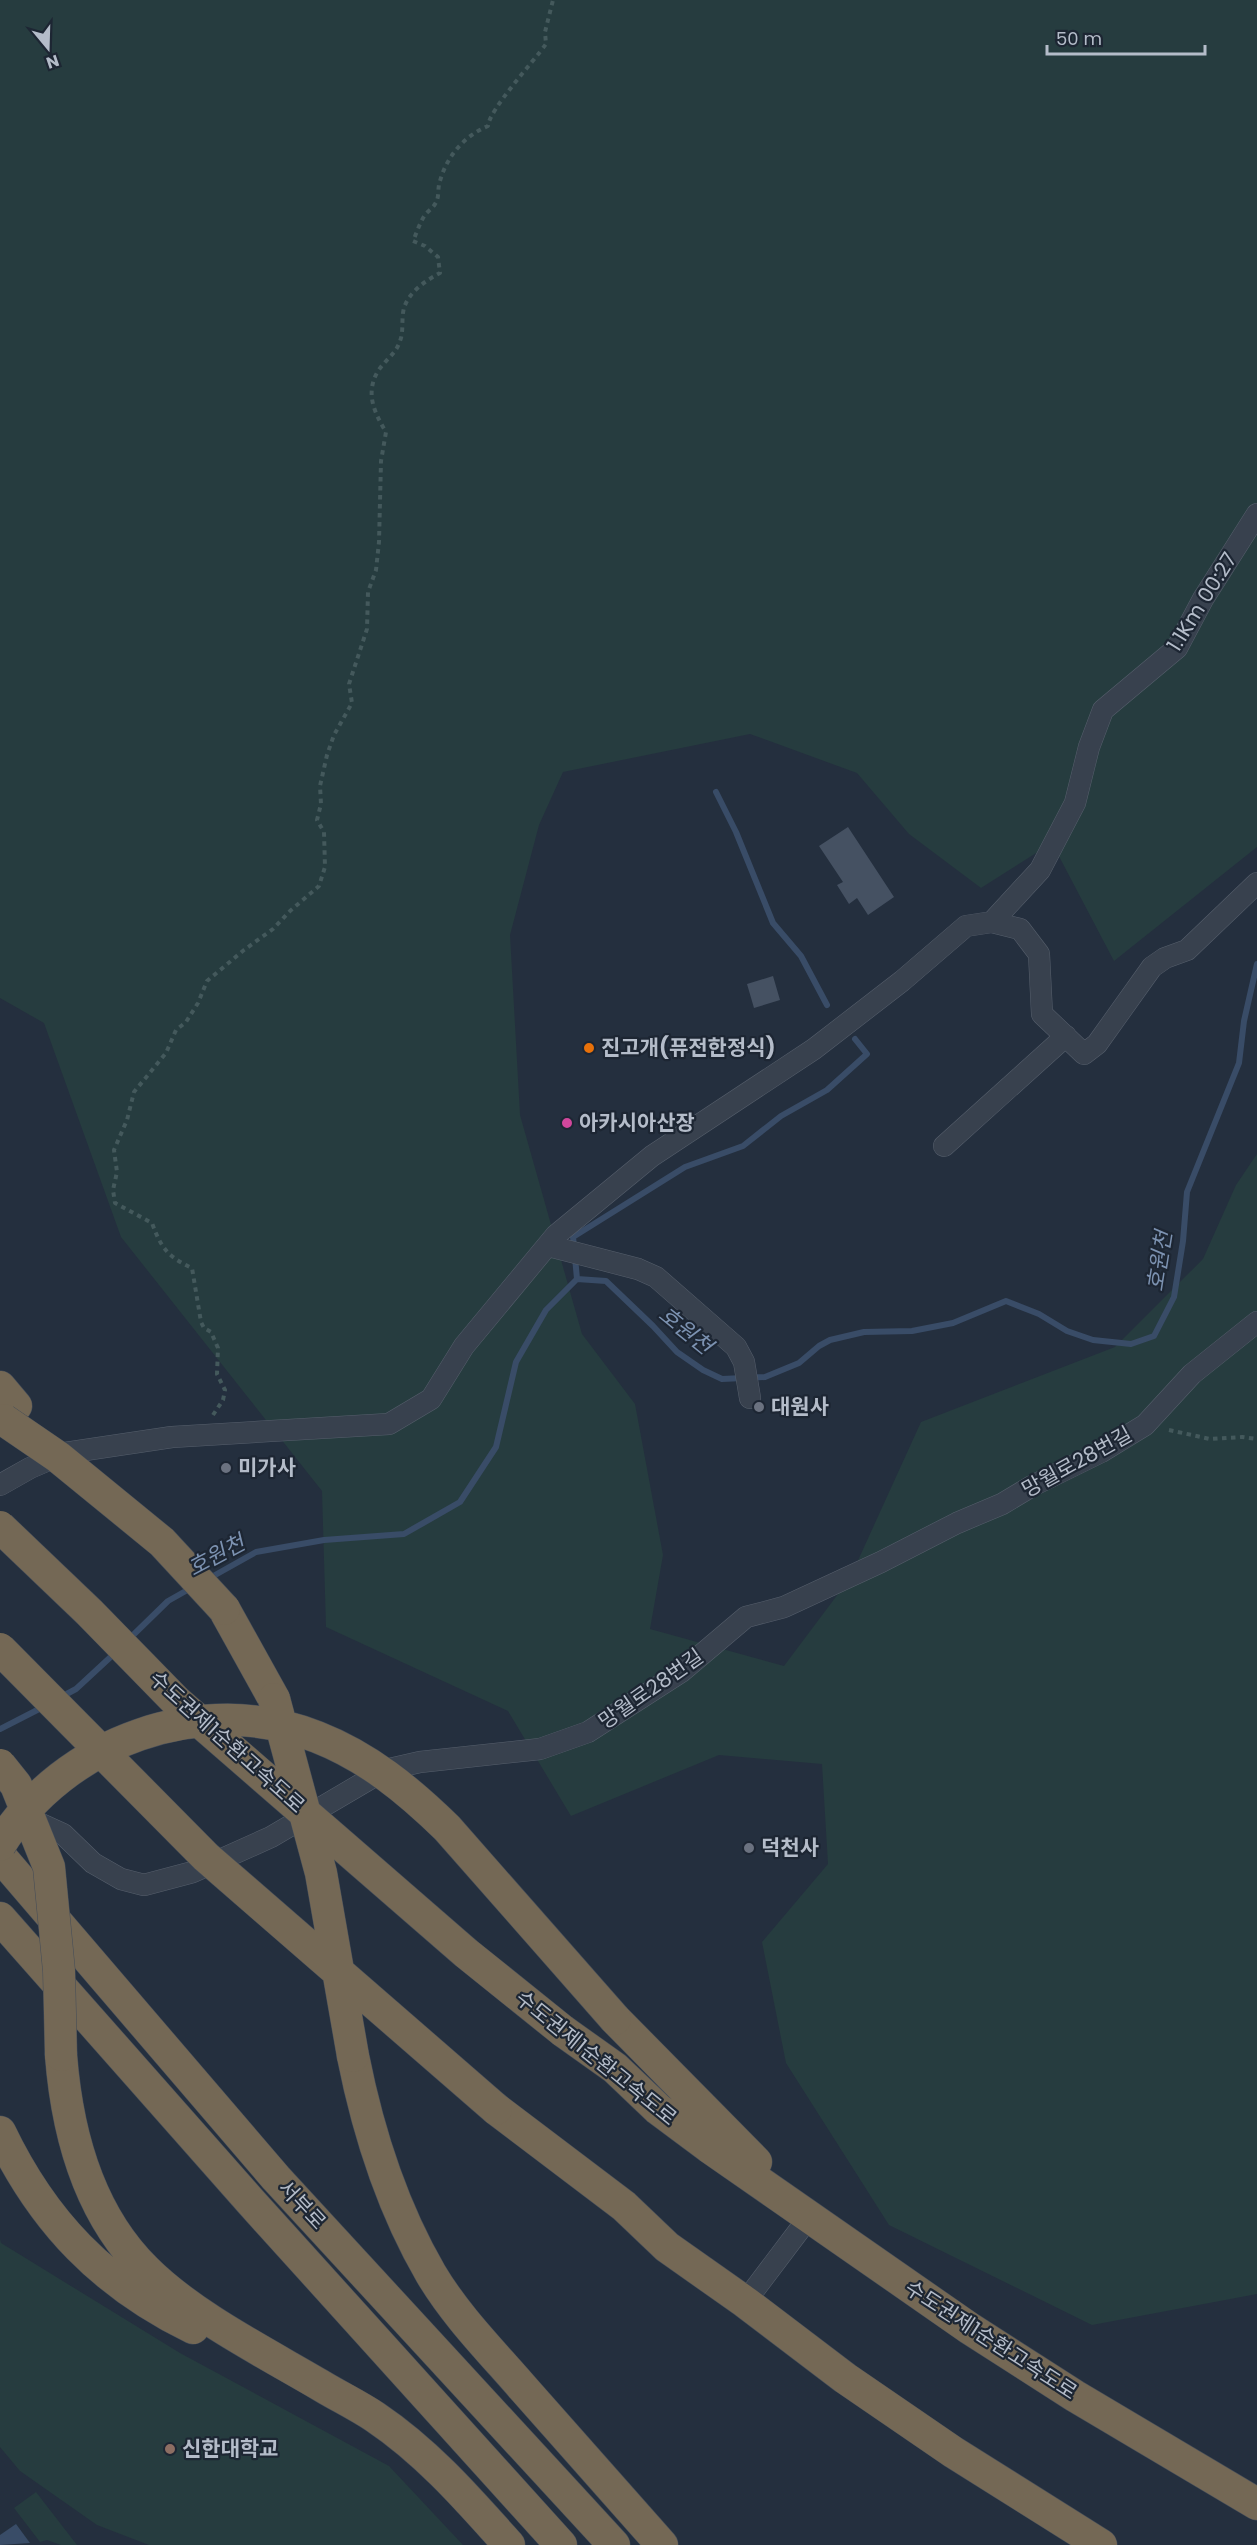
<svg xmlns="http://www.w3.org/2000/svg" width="1257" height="2545" font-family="Poppins,'Noto Sans KR',sans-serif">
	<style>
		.green { fill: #263c3f }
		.water { fill: #394c67 }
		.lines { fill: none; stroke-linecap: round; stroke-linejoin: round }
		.stream { stroke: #394c67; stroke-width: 6 }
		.building { fill: #455162 }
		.minor-casing { stroke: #565f6c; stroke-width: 22 }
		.highway-casing { stroke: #434c59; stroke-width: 33 }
		.path { stroke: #44595c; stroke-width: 4; stroke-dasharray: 4.5 4.5; stroke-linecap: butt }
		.minor { stroke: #38414e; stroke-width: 21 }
		.highway { stroke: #746855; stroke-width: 32 }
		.highway-bridge-casing { stroke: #434c59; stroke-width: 33; stroke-linecap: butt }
		.highway-bridge { stroke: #746855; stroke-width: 32 }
		.food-dot { fill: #e8710a; stroke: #1d2633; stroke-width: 2 }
		.hotel-dot { fill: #d1479c; stroke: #1d2633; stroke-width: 2 }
		.worship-dot { fill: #6b7280; stroke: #1d2633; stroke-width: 2 }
		.education-dot { fill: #8d6e63; stroke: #1d2633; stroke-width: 2 }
		.labels { text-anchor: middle; stroke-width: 4.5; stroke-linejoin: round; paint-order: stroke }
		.street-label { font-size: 21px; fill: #b4bcc9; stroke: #1d2633 }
		.poi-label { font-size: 21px; font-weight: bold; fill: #b4bcc9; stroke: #1d2633; text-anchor: start }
		.water-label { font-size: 22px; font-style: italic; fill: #7c92b1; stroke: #1d2633 }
	</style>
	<rect width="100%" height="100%" fill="#242f3e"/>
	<path class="green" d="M0 0H1257V847L1114 961 1052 843 981 888 909 834 857 773 750 734 563 772 539 825 510 935 520 1115 582 1334 635 1404 663 1555 650 1629 784 1666 850 1578 921 1422 1115 1347 1203 1259 1236 1185 1257 1154V2294L1092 2325 889 2225 786 2063 762 1942 828 1864 822 1764 719 1755 571 1816 508 1711 326 1627 322 1491 121 1237 44 1023 0 998Z
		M0 2239 1 2243 180 2353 389 2466 463 2545H149L97 2525 20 2471 0 2447Z
		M36 2492 77 2545H61L47 2540 40 2542 14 2508Z"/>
	<path class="water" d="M16 2524 30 2543 0 2545V2535Z"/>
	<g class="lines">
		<path class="stream" d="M716 792 736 832 773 923 801 956 827 1005
			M574 1247 573 1237 685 1167 743 1146 781 1116 827 1090 867 1054 855 1039
			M575 1257 577 1279
			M208 1579 256 1552 324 1540 404 1534 460 1502 496 1447 516 1362 546 1310 577 1279 606 1281 653 1326 677 1352 703 1370 722 1379 765 1377 799 1363 819 1346 830 1340 864 1332 912 1331 953 1323 1006 1301 1039 1314 1067 1331 1093 1340 1131 1344 1154 1336 1174 1297 1183 1241 1187 1192 1239 1063 1244 1021 1257 964
			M127 1641 168 1601 191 1588
			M61 1697 76 1689 116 1652
			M0 1729 45 1706"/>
	</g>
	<path class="building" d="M848 827 894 897 868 915 857 898 849 904 837 885 843 882 819 846Z
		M773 976 780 1000 754 1008 747 984Z"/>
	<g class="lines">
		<g class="minor-casing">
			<path id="minor" d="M992 922 1040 870 1075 803 1089 747 1103 710 1177 648 1203 599 1257 514
				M944 1146 1066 1036
				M549 1246 638 1269 656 1277 736 1347 744 1362 750 1398
				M0 1485 30 1468 65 1453 172 1437 389 1424 431 1399 464 1346 556 1235 652 1156 814 1049 902 981 966 926 992 922 1020 929 1039 954 1042 1014 1084 1054 1097 1044 1152 967 1165 958 1187 950 1257 883
				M23 1823 41 1824 63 1834 93 1863 121 1879 144 1885 193 1872 271 1837 385 1770 420 1762 540 1749 588 1732 681 1672 746 1617 784 1607 881 1562 957 1523 1002 1504 1032 1486 1101 1452 1145 1425 1192 1374 1257 1322
				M745 2302 810 2216"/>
		</g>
		<g class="highway-casing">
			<path id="highway" d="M0 1387 16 1406
				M224 1609 274 1699
				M0 1856 276 2178 614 2545
				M0 1918 251 2202 561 2545
				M615 2019 756 2162
				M563 2031 615 2068 658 2109 709 2147 969 2328 1075 2396 1257 2504
				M61 2055C67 2133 89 2214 146 2270 191 2315 264 2352 320 2385 338 2396 357 2405 375 2417 427 2452 467 2498 509 2545
				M353 2056C368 2132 392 2207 431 2274 456 2316 491 2351 523 2388 569 2440 616 2493 662 2545
				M496 2109 624 2206 667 2247 745 2302 845 2378 953 2452 1101 2545
				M0 2132C43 2222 103 2284 193 2328"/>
		</g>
		<path class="path" d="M213 1415 223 1400 225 1390 217 1374 218 1348 211 1332 204 1328 201 1322 192 1268C168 1257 161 1248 152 1223L115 1203 113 1190 117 1172 114 1150 127 1120 134 1092 166 1053 176 1030 186 1022 198 1003 207 981 244 950 273 929 290 911 319 886 325 867 324 832 317 820 321 804 320 786 327 755 334 735 352 703 349 684 367 629 368 592 376 570 379 542 381 461 386 432C374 412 365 393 378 371 385 360 396 354 400 341 404 331 401 319 404 308 409 292 425 281 440 273L438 257 425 246 413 241C417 232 420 222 425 215 428 211 433 208 435 204 440 197 437 189 440 181 447 156 464 136 488 126 489 110 534 61 546 44L545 32 553 0
			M1169 1430 1210 1439 1242 1437 1257 1439"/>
		<use href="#minor" class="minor"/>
		<use href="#highway" class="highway"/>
		<g class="highway-bridge-casing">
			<path id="highway-bridge" d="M4 1420 58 1457 162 1542 224 1609
				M0 1527 89 1612 176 1701 466 1953 563 2031
				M0 1649 206 1857 496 2109
				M274 1699 321 1873 353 2056
				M0 1765 16 1785 49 1867 59 1971 61 2055
				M0 1845C63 1741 203 1691 317 1737 368 1757 408 1790 447 1828L615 2019"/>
		</g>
		<use href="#highway-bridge" class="highway-bridge"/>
	</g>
	<circle class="food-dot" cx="589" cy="1048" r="6"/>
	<circle class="hotel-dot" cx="567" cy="1123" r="6"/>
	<g class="worship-dot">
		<circle cx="759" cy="1407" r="6"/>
		<circle cx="226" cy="1468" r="6"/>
		<circle cx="749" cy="1848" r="6"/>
	</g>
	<circle class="education-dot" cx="170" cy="2449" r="6"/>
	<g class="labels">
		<g class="street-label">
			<text transform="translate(1202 602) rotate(-58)" y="7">1.1Km 00:27</text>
			<text transform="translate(1077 1462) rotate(-29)" y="7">망월로28번길</text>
			<text transform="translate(651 1689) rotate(-35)" y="7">망월로28번길</text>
			<text transform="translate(227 1742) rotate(42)" y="7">수도권제1순환고속도로</text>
			<text transform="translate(596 2058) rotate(39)" y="7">수도권제1순환고속도로</text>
			<text transform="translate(302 2205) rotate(47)" y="7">서부로</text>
			<text transform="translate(991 2340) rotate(33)" y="7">수도권제1순환고속도로</text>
		</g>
		<g class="poi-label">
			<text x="601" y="1055">진고개(퓨전한정식)</text>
			<text x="579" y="1130">아카시아산장</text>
			<text x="771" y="1414">대원사</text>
			<text x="238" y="1475">미가사</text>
			<text x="761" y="1855">덕천사</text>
			<text x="182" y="2456">신한대학교</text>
		</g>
		<g class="water-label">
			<text transform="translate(1159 1261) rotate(-81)" y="8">호원천</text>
			<text transform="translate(686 1330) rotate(39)" y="8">호원천</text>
			<text transform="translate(216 1555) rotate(-28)" y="8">호원천</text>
		</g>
	</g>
	<g transform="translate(48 48) rotate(161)" stroke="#1d2633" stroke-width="4.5" paint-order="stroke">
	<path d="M0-4.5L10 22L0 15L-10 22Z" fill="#b4bcc9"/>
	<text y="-9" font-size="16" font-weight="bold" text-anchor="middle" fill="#b4bcc9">N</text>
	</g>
	<path d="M1047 45v9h158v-9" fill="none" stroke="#b4bcc9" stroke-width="3"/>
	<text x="1056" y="45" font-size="18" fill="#b4bcc9" stroke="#1d2633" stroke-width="4.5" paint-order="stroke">50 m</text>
</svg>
